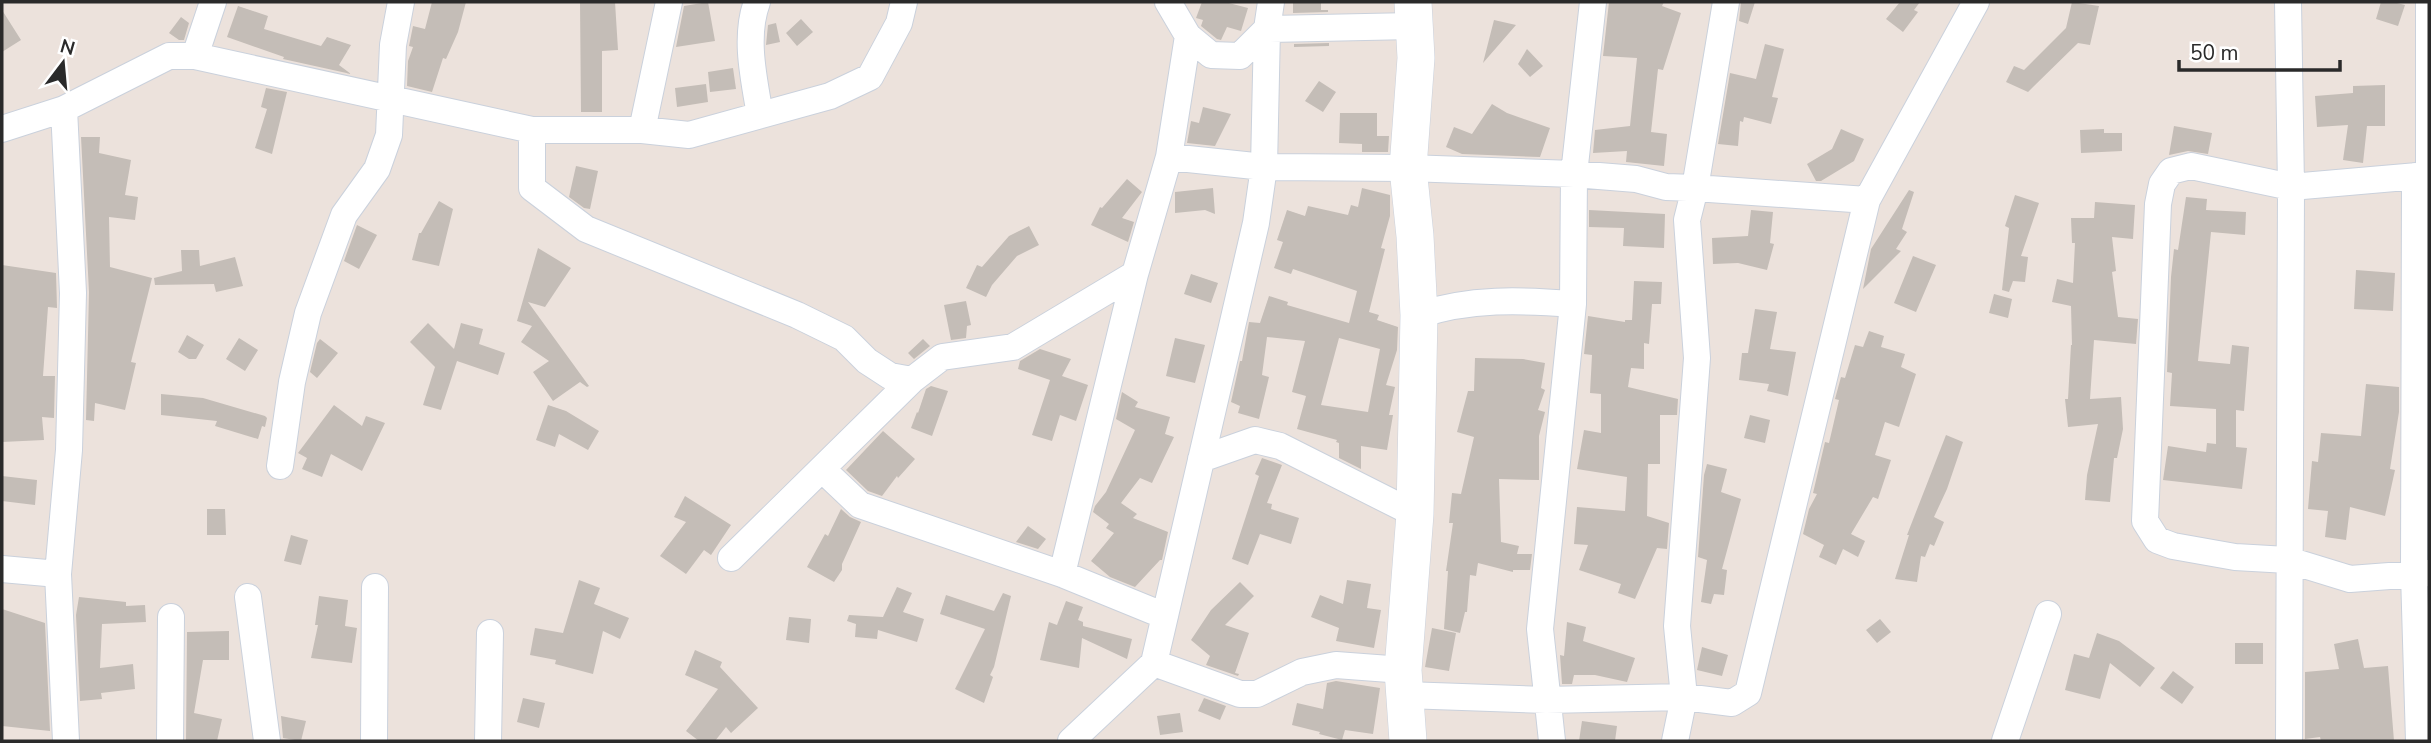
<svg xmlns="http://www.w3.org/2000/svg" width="2431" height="743" font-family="'Nunito Sans',sans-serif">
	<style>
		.building { fill: #c4bdb7; fill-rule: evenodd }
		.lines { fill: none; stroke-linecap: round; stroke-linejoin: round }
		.street-casing { stroke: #cad1dc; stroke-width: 28 }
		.secondary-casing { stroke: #cad1dc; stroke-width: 38 }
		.street { stroke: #fff; stroke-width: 26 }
		.secondary { stroke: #fff; stroke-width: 37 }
	</style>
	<rect width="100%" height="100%" fill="#ece2dc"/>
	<path class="building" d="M432 2H466L458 32 446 59 443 58 432 92 407 86 408 61 413 47 409 46 413 26 425 29Z
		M580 2H615L618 50 602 51V112H581Z
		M708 2 715 41 676 47 684 6Z
		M1202 2H1225L1248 8 1241 31 1227 27 1221 40 1217 39 1201 26 1203 20 1196 18Z
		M1293 2H1321V10H1328V12L1293 13Z
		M1609 2H1664L1662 6 1681 13 1663 70 1658 69 1651 132 1667 134 1664 166 1626 162 1627 151 1593 153 1595 130 1630 126 1637 58 1603 56Z
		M1741 2H1755L1748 24 1739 21Z
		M1900 2H1920L1914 10 1918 12 1903 32 1886 19Z
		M2072 2 2099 6 2090 45 2078 43 2028 92 2006 82 2014 66 2024 70 2066 28Z
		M2381 2H2393L2405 5 2398 26 2376 19Z
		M238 6 268 16 264 29 321 46 327 37 351 45 339 65 351 74 283 59 284 57 227 37Z
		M2 10 21 40 2 52Z
		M181 17 189 23 184 40H179L169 33Z
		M801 19 813 32 797 46 786 33Z
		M1494 20 1516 25 1483 63Z
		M776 23 780 42 766 45 768 25Z
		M1329 43V46L1294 47V44Z
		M1765 44 1784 49 1772 97 1778 98 1771 124 1744 117 1743 122 1740 121 1738 146 1718 144 1730 73 1756 79Z
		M1527 49 1543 66 1530 77 1518 64Z
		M733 68 736 89 710 92 708 72Z
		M1319 81 1336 92 1323 112 1305 101Z
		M706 84 708 102 677 107 675 88Z
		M2385 85V126H2367L2363 163 2343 160 2348 125 2317 127 2315 96 2353 93V86Z
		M266 88 287 92 272 154 255 148 267 109 261 107Z
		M1492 104 1507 113 1550 128 1540 157 1462 154 1446 147 1454 127 1472 134Z
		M1203 107 1231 114 1215 146 1187 143 1191 121 1199 123Z
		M1340 113H1377V136H1389L1388 152H1362V144L1339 143Z
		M2174 126 2212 133 2208 154 2188 151 2169 155Z
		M1841 129 1864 139 1854 161 1821 181H1816L1807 164 1832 149Z
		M2104 129V133H2122V151L2081 153 2080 130Z
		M81 137H100L99 153 131 160 125 195 138 197 135 220 109 217 110 267 152 278 131 362 136 363 125 410 95 403 94 421 86 420 89 292Z
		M576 166 598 171 590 209 584 208 569 197Z
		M1127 179 1142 192 1122 218 1134 222 1128 242 1091 225 1100 207 1102 208Z
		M1213 188 1215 214 1205 210 1175 213V192Z
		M1362 188 1390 195V216L1381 248 1385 249 1369 312 1379 315 1377 320 1398 327 1397 350 1386 385 1395 387 1389 415H1393L1387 450 1361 446V469L1339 458V443L1336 442 1337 440 1297 429 1306 396 1292 392 1305 341 1267 337 1262 375 1269 377 1259 419 1238 413 1240 406 1231 402 1240 361H1242L1249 322 1260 323 1269 296 1288 302 1287 305 1349 323 1357 291 1293 269 1291 274 1274 268 1283 242 1277 240 1287 210 1305 216 1308 206 1348 215 1351 205 1358 207ZM1339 338 1380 349 1368 412 1321 405Z
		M1909 190 1914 192 1902 229 1907 232 1896 249 1901 251 1863 289 1871 249Z
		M2015 195 2039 203 2021 256 2028 257 2025 282 2013 281 2009 292 2002 290 2009 228 2005 226Z
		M2186 197 2207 199 2206 210 2246 212 2245 235 2211 232 2198 361 2230 364 2232 345 2249 347 2244 411 2236 410V447L2247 448 2242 489 2163 480 2168 446 2206 452 2207 443 2216 444V409L2170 406 2172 373 2167 372 2171 277 2174 249 2178 250Z
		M439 201 453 209 439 266 412 260 419 233H421Z
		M2095 202 2135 205 2133 239 2112 237 2116 271 2112 272 2118 317 2138 319 2136 344 2094 340 2090 399 2121 397 2123 429 2117 458H2114L2110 502 2085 500 2087 475 2098 424 2068 427 2065 399H2068L2071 345H2072L2071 306 2052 302 2057 279 2073 283 2075 243H2072L2071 218H2094Z
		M1589 210 1665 214 1664 248 1623 246 1624 228 1589 227Z
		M1751 210 1773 212 1770 243 1774 244 1767 270 1738 263 1713 264 1712 238 1748 236Z
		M357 225 377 235 359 269 344 261Z
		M1029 226 1039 245 1017 256 992 285 986 297 966 288 977 265 982 267 1009 236Z
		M538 248 571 268 545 307 528 302 589 386 587 387 580 382 553 401 533 372 549 361 521 342 532 326 517 321Z
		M181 250H199L200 266 235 257 243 286 216 292 214 284 155 285 154 278 182 271Z
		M1913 256 1936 265 1916 312 1894 303Z
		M2 265 56 273 57 308 48 307 43 376H55L54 418 42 417 44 440 2 442Z
		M2356 270 2395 273 2393 311 2354 309Z
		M1191 274 1218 283 1211 303 1184 294Z
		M1634 281 1662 282 1661 304H1652L1649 344 1644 343V369L1631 368 1628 387 1678 399 1677 415H1660V464H1648L1647 516 1669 523 1667 549 1657 548 1635 599 1618 593 1621 584 1579 570 1588 545 1574 544 1577 507 1625 511 1627 477 1577 469 1584 430 1601 433V394L1590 393 1592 355 1584 354 1588 316 1625 322V320H1632Z
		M1994 294 2012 299 2008 318 1989 313Z
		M966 301 971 325 967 326 966 338 951 340 944 305Z
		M1755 309 1777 312 1770 349 1796 352 1788 396 1767 391 1769 384 1739 380 1742 353H1748Z
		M428 323 454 349 461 323 483 329 479 344 505 353 498 375 457 361 441 410 423 405 435 367 410 342Z
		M1869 331 1884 336 1881 347 1905 354 1901 367 1916 374 1899 427 1885 422 1875 455 1891 460 1878 499 1873 497 1851 534 1865 541 1858 557 1843 549 1836 565 1819 557 1824 545 1803 534 1809 509 1817 494 1813 493 1825 442 1829 443 1839 400 1835 399 1841 377 1845 378 1855 345 1863 347Z
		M187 335 204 345 196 359H189L178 352Z
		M239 338 258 350 245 371 226 359Z
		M1175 338 1205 345 1195 383 1166 376Z
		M320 339 338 353 317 378 310 372 317 343Z
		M923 339 930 346 914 359 908 353Z
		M1040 349 1071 359 1062 376 1088 385 1076 421 1060 415 1052 441 1032 435 1050 380 1018 369 1020 361Z
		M1475 358 1523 359 1545 363 1541 388 1545 390 1538 410 1545 412 1539 436V480L1499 479 1501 542 1519 546 1517 554H1532L1530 570H1513V572L1478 563 1476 576 1470 575 1467 612H1465L1460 633 1444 629 1448 571H1446L1453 523H1449L1452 493 1461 494 1474 437 1457 432 1468 391H1474Z
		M2366 384 2399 387V412L2390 469 2395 470 2385 516 2350 507 2346 540 2325 537 2328 511 2308 509 2312 461 2318 462 2321 433 2361 436Z
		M931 386 948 391 932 436 911 428 917 412 918 413 926 389Z
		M1122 392 1138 402 1135 407 1170 417 1165 434 1174 437 1152 483 1140 478 1121 503 1137 514 1133 518 1168 532 1162 560H1160L1135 587 1110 577 1091 561 1114 533 1106 528 1109 524 1093 512 1095 506 1106 492 1135 430 1116 419Z
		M161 394 203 398 265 416 267 418 265 427 262 426 258 439 215 426 217 421 161 415Z
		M334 405 362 426 366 416 385 423 362 471 331 454 322 477 302 469 307 458 298 453Z
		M548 405 566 411 599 431 588 450 559 434 555 447 536 440Z
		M1750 415 1770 420 1765 443 1744 438Z
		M883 431 915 459 898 478 897 476 882 496 868 491 846 470Z
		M1946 435 1963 442 1947 489 1934 517 1944 522 1934 546 1930 544 1925 557 1921 556 1917 582 1895 579 1909 535H1907Z
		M1262 458 1282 465 1267 503 1272 504 1271 509 1299 518 1291 544 1260 534 1248 565 1232 559 1259 476 1255 474Z
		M1707 464 1727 469 1721 492 1741 499 1722 569 1727 570 1724 595 1714 594 1711 604 1701 602 1707 560 1698 557 1704 475Z
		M2 476 37 480 35 505 2 501Z
		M685 496 731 525 711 555 704 550 686 574 660 556 686 522 674 517Z
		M207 509H225L226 535H207Z
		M841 509 850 517 861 522 842 564V570L834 582 807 567 825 534 828 536Z
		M1028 526 1046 539 1038 549 1016 542Z
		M291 535 308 540 301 565 284 561Z
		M579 580 600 588 594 604 629 618 620 639 603 631 593 674 555 664 556 660 530 655 535 628 563 633Z
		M1347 580 1371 584 1367 608 1381 610 1374 648 1336 641 1339 628 1311 617 1320 595 1343 604Z
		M1240 582 1254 596 1225 625 1249 633 1235 673 1239 674 1238 676 1206 665 1210 656 1191 640 1211 610Z
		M897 587 912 593 903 612 924 619 917 642 878 630 877 639 855 637 856 624 847 621 849 615 883 617Z
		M1003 593 1011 596 994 667 990 675 993 677 984 703 955 689 985 629 940 614 946 595 994 611Z
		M319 596 348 600 345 626 357 628 352 663 311 658 318 625H315Z
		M79 597 126 602V606L145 605 146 622 102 624 100 668 133 664 135 689 101 693 102 699 80 701 76 615Z
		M1066 601 1083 607 1078 620 1083 622V626L1132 639 1127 659 1082 638 1079 668 1040 660 1049 622 1057 625Z
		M2 609 45 623 50 731 2 726Z
		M789 617 811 619 809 643 786 640Z
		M1880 619 1891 632 1877 643 1866 630Z
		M1567 622 1586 627 1583 641 1635 658 1627 682 1595 675H1574L1572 684H1562L1560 655 1564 656Z
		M1432 628 1456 633 1449 671 1425 667Z
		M229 631V660H203L194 713 222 719 217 741H186L187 632Z
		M2097 633 2119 641 2155 668 2140 687 2110 663 2100 699 2065 690 2074 654 2089 658Z
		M2358 639 2364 668 2388 666 2394 741H2321L2320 737 2305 739V672L2339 669 2334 644Z
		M2235 643H2263V664H2235Z
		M1702 647 1728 655 1722 676 1697 670Z
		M695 650 722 662 720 667 758 708 731 733 726 727 715 741H699L686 731 718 689 685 675Z
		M2173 671 2194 687 2182 704 2160 688Z
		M1336 681 1380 688 1373 734 1345 730 1342 740 1319 734 1320 732 1292 725 1297 703 1323 709 1327 683Z
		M523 698 545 703 539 728 517 722Z
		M1204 698 1226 706 1220 720 1198 711Z
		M1180 713 1183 732 1160 735 1157 716Z
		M281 716 306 721 301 741 283 738Z
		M1582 721 1617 726 1615 741H1579Z"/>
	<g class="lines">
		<g class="street-casing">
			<path id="street" d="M757 2C744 37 754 79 760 115
				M1168 2 1188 36 1211 55 1240 56 1267 29 1413 26
				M1726 2 1695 188 1867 200
				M2288 2 2291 187 2289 741
				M2429 2V175L2291 187 2191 166 2171 171 2162 184 2158 204 2145 521 2157 540 2173 546 2235 557 2288 560 2350 579 2429 573
				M195 56 532 130H642L689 135 830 96 870 77 899 23 904 2
				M64 109 73 293 69 450 58 574 66 741
				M2 129 64 109 169 56H195L213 2
				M532 130V188L586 229 797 315 844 338 867 361 890 376 912 380 942 357 1013 347 1135 274
				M642 130 669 2
				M1169 157 1264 167 1408 168 1574 174 1636 179 1666 187 1695 188 1687 220 1697 358 1677 626 1684 697 1675 741
				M2415 176 2414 574 2419 741
				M1419 315C1470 298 1521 300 1573 304
				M1201 459 1255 440 1280 446 1415 514
				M280 466 292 382 308 313 344 215 377 169 389 135 393 45 401 2
				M822 469 860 505 1062 574 1165 616
				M731 558 912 380
				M2 569 58 574
				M1062 574 1135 274 1169 157 1188 36
				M248 597 267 741
				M1154 663 1256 223 1264 167 1267 29 1271 2
				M1405 695 1546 700 1684 697 1732 703 1748 693 1867 200 1976 2
				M170 741 171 617
				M374 741 375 587
				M488 741 490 633
				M1071 741 1154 663 1240 694H1257L1302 672 1336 665 1403 670
				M1552 741 1540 629 1573 304 1574 174 1593 2
				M2005 741 2048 614"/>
		</g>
		<g class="secondary-casing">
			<path id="secondary" d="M1408 741 1403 670 1415 514 1419 315 1415 236 1408 168 1416 58 1413 2"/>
		</g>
		<use href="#street" class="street"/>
		<use href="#secondary" class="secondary"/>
	</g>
	<rect width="2431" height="743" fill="none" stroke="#2a2a2a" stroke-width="7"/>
	<g transform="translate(63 63) rotate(16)" stroke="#ffffff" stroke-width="5" paint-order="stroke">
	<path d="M0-5L12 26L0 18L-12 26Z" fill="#2a2a2a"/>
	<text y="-10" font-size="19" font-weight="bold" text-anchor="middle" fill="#2a2a2a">N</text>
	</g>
	<path d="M2179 60v10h161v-10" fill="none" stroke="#2a2a2a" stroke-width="3.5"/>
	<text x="2190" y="60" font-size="21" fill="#2a2a2a" stroke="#ffffff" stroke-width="5" paint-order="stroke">50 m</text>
</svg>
